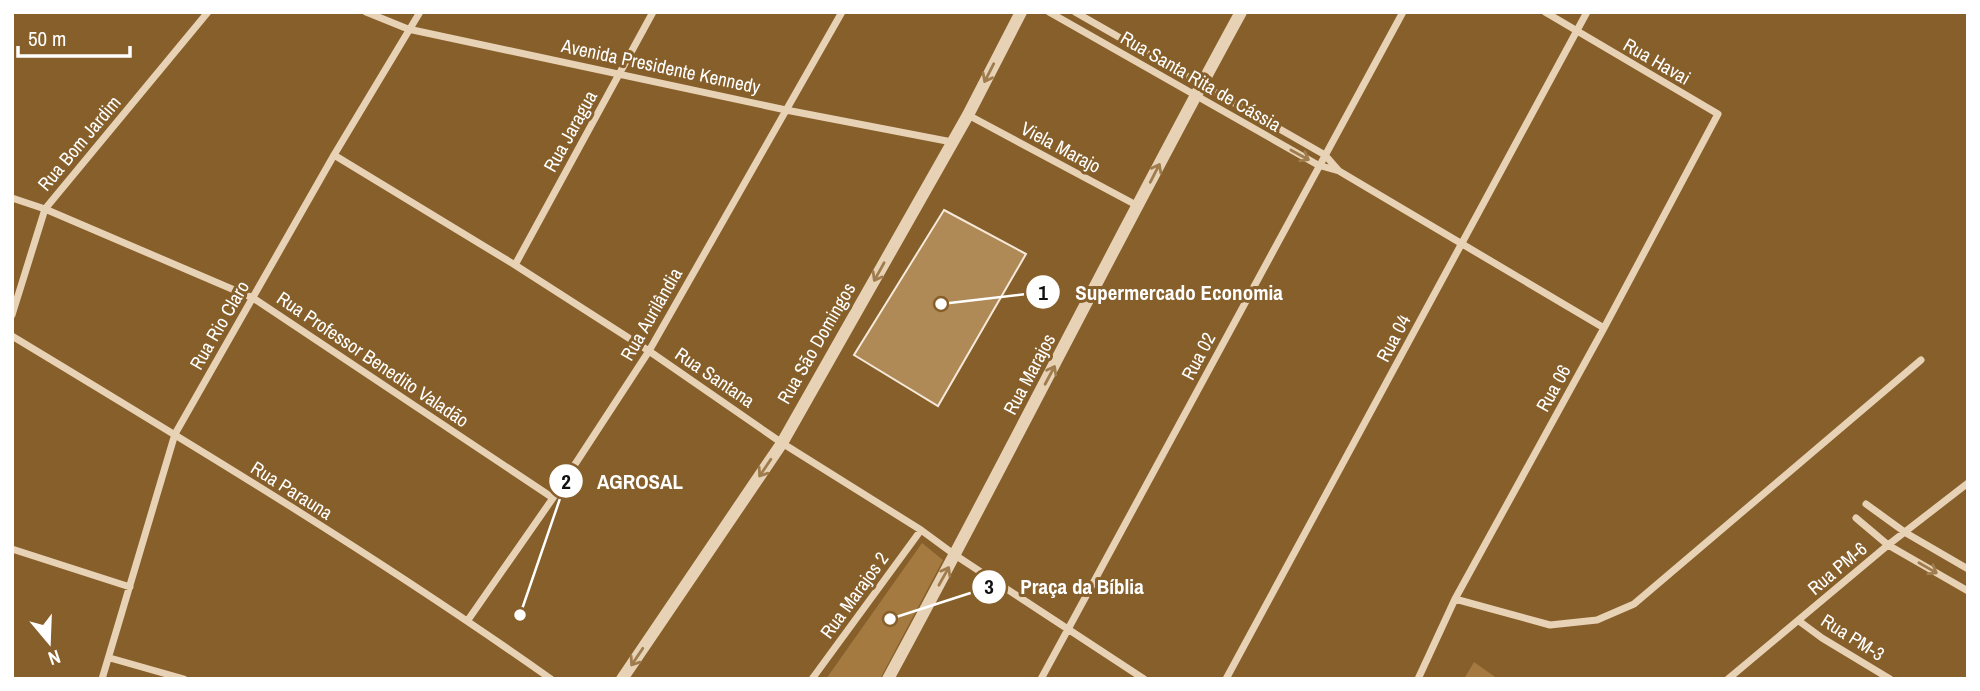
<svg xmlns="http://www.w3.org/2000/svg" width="1980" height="691" font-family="'Archivo Narrow',sans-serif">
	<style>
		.green { fill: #a47a41 }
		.building { fill: #af8956; stroke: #f6e9d9; stroke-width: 2 }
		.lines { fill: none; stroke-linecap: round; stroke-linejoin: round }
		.minor { stroke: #e8d2b5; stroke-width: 7 }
		.tertiary { stroke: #e8d2b5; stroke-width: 12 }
		.oneway { stroke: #9e7c4d }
		.labels { text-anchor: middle; stroke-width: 6; stroke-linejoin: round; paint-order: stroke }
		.street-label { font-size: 19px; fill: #fff; stroke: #865f2a }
		.leader { fill: none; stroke: #fff; stroke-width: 2.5 }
		.callout-dot { fill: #fff; stroke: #865f2a; stroke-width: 2.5 }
		.mark-label { font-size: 21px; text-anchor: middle; font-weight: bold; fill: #111 }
		.callout-label { font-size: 21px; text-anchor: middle; font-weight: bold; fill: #fff; stroke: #865f2a; stroke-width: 6; stroke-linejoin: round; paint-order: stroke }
	</style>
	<rect width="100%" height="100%" fill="#865f2a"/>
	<path class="green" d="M922 543 943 560 880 679H826Z
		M1474 662 1498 679H1464Z"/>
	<path class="building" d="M944 210 1026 254 938 406 854 355Z"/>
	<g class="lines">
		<path class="minor" d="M366 12 408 29 786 110 952 142
			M1049 12 1318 165 1339 171 1604 328
			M1075 12 1325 155 1339 171
			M968 115 1138 206
			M334 155 515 265 649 351 782 443 921 530 955 555 1144 679
			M12 198 45 209 253 298 553 498
			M515 265 653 12
			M12 315 45 209 208 12
			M12 336C194 446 377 556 551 679
			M1866 504 1906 533 1968 569
			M1856 518 1888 545 1968 591
			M12 549 130 587
			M1455 599 1550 625 1597 620 1634 604 1921 360
			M468 620 553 498 649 351 842 12
			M1799 621 1822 638 1890 679
			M110 658 184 679
			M102 679 175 434 334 155 420 12
			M812 679 921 530
			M1041 679 1403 12
			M1226 679 1587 12
			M1418 679 1455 599 1604 328 1718 114 1545 12
			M1728 679 1888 545 1968 483"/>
		<path class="tertiary" d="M622 679 782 443 968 115 1021 12
			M888 679C1008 458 1120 233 1241 12"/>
	</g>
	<defs><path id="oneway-shaft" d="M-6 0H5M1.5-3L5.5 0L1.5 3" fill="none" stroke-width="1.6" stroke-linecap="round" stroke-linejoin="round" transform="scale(1.75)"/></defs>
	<g class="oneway">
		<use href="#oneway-shaft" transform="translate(989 73) rotate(117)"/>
		<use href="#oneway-shaft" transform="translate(1300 155) rotate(29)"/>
		<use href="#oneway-shaft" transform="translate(1155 173) rotate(-63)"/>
		<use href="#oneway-shaft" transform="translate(879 272) rotate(119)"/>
		<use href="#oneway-shaft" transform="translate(1050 375) rotate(-62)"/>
		<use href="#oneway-shaft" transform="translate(765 468) rotate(124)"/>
		<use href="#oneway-shaft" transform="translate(1928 568) rotate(30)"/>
		<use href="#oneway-shaft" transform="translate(944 576) rotate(-61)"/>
		<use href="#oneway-shaft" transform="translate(637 657) rotate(124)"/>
	</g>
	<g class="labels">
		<g class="street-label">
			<text transform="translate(1657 61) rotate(30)" y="7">Rua Havai</text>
			<text transform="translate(661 66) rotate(12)" y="7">Avenida Presidente Kennedy</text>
			<text transform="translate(1201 81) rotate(30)" y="7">Rua Santa Rita de Cássia</text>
			<text transform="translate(570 131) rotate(-61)" y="7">Rua Jaragua</text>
			<text transform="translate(79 143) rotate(-50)" y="7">Rua Bom Jardim</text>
			<text transform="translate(1061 147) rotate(28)" y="7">Viela Marajo</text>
			<text transform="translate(651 314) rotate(-60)" y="7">Rua Aurilândia</text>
			<text transform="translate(219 325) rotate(-60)" y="7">Rua Rio Claro</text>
			<text transform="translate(1393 338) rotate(-62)" y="7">Rua 04</text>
			<text transform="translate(816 343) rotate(-60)" y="7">Rua São Domingos</text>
			<text transform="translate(1198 356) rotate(-62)" y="7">Rua 02</text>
			<text transform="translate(373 359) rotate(34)" y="7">Rua Professor Benedito Valadão</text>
			<text transform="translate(1029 374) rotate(-62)" y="7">Rua Marajos</text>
			<text transform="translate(715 377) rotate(34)" y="7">Rua Santana</text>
			<text transform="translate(1553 388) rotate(-61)" y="7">Rua 06</text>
			<text transform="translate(292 490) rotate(32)" y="7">Rua Parauna</text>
			<text transform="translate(1837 568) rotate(-40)" y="7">Rua PM-6</text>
			<text transform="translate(854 595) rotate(-54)" y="7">Rua Marajos 2</text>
			<text transform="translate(1853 637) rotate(32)" y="7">Rua PM-3</text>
		</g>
	</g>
	<path class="leader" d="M941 304L1043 292M520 615L566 481M890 619L989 587"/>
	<g class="callout-dot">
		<circle cx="941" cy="304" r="7"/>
		<circle cx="520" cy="615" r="7"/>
		<circle cx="890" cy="619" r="7"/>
		<circle cx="1043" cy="292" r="18"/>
		<circle cx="566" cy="481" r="18"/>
		<circle cx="989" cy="587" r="18"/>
	</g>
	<g class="mark-label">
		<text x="1043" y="300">1</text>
		<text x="566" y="489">2</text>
		<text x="989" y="594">3</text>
	</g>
	<g class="callout-label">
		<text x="1179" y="300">Supermercado Economia</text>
		<text x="640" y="489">AGROSAL</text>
		<text x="1082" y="594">Praça da Bíblia</text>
	</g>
	<rect width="1980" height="691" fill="none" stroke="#ffffff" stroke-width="28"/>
	<g transform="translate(49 642) rotate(161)" stroke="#865f2a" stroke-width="5" paint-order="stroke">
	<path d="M0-5L12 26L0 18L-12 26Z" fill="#ffffff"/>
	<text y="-10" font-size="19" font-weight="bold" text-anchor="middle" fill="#ffffff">N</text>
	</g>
	<path d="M18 46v10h112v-10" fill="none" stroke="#ffffff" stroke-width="3.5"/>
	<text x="28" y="46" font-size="21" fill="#ffffff" stroke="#865f2a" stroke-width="5" paint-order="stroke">50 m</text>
</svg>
